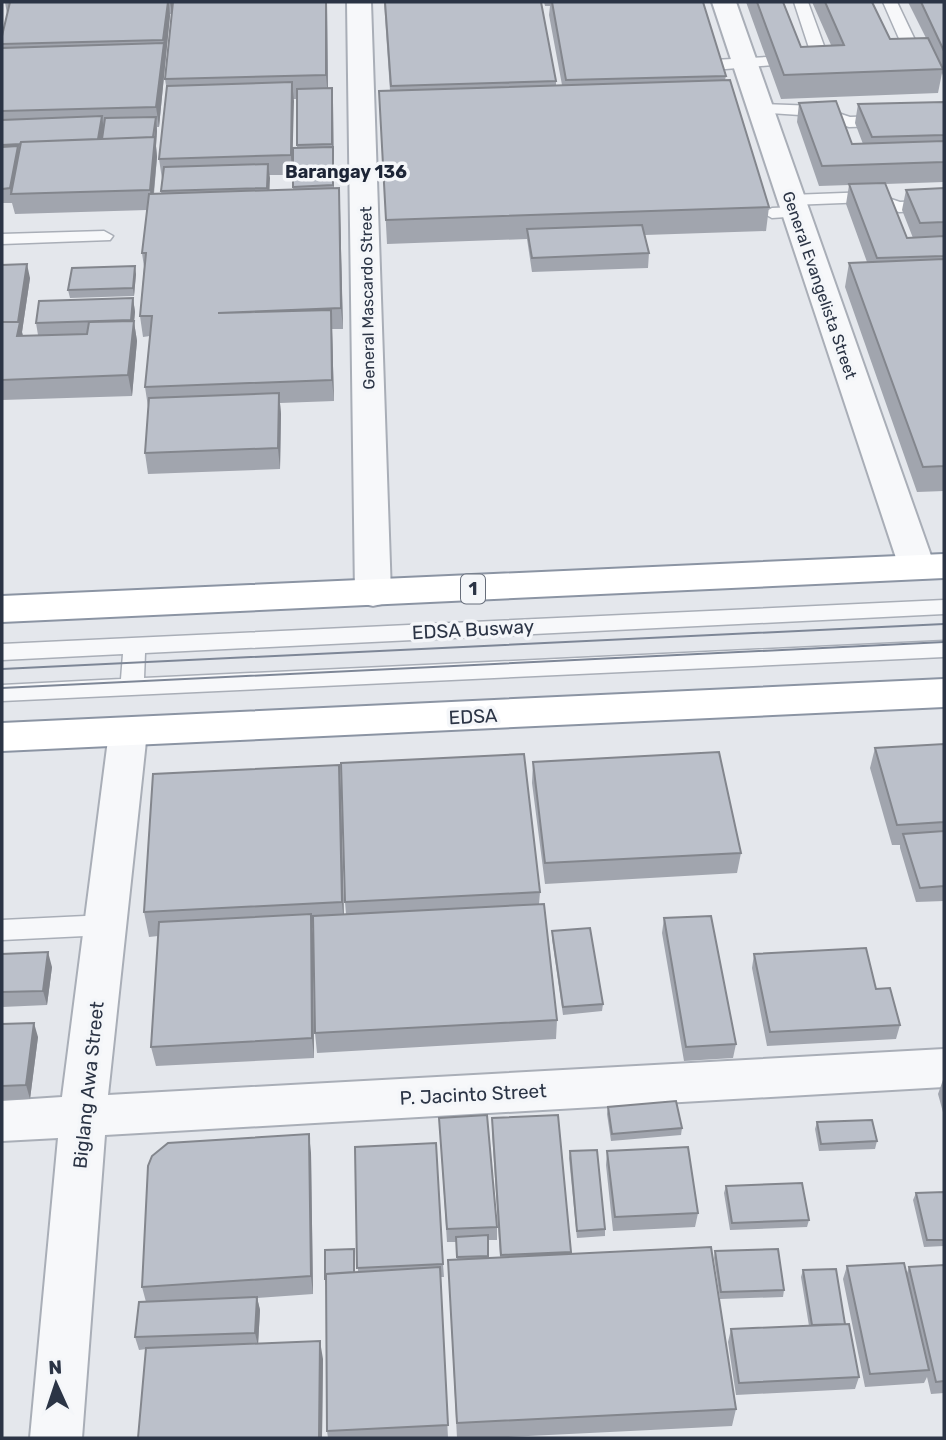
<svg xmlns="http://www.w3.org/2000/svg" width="946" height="1440" font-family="Rubik,sans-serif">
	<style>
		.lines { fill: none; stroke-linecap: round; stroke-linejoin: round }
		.lane-casing { stroke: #a9aeb7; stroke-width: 3 }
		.street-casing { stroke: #a9aeb7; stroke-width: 4 }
		.highway-casing { stroke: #8b94a3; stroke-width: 4 }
		.lane { fill: #f7f8fa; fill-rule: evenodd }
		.street { fill: #f7f8fa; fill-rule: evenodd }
		.highway { fill: #fff; fill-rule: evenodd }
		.tram { stroke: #7d8696; stroke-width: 2 }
		.wall { fill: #a1a5ae; fill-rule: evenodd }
		.shaded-wall { fill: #83868d }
		.building { fill: #bbc0ca; stroke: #83868d; stroke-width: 2 }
		.labels { text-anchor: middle; stroke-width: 7; stroke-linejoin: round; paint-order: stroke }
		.far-street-label { font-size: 16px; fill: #2b3445; stroke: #f4f6f9 }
		.far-neighbourhood-label { font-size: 18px; font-weight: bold; fill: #1d2536; stroke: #f4f6f9 }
		.shield { fill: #f4f6f9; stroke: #676e7b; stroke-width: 2 }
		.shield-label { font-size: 18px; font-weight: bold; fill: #2b3445 }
		.street-label { font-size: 19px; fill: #2b3445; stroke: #f4f6f9 }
	</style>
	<rect width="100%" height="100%" fill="#e4e7ec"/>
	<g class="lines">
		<g class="lane-casing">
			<path id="lane" d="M794 2H808L827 54 822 61 799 65 791 60 794 57 811 54Z
				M883 2H897L924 59 921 62 916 64 908 59Z
				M768 57 776 62 773 65 714 70 706 65 714 60Z
				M759 104 817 106 850 117 944 114V124L849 127 815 116 753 112 751 109 753 106Z
				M870 192 900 202 944 200V210L899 212 868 202 791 205 783 200 791 195Z
				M795 207 801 208 804 212 801 216 772 218 763 213 772 208Z
				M104 231 113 236 110 240 2 244V234Z
				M944 600V614L145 653 144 678 944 641V657L2 701V685L121 679 123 654 2 660V644Z
				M106 915 115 918 119 925 115 932 106 935 2 940V920Z"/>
		</g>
		<g class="street-casing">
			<path id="street" d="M347 2H371L391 594 386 603 373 606 360 603 355 594Z
				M712 2H736L935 567 930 576 917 579 904 576 899 567Z
				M128 718 142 722 147 732 108 1095 944 1049V1087L105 1135 82 1438H30L58 1138 2 1141V1101L62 1097 109 732 114 722Z"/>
		</g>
		<g class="highway-casing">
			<path id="highway" d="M944 554V578L2 622V596Z
				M944 679V707L2 751V723Z"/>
		</g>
		<use href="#lane" class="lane"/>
		<use href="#street" class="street"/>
		<use href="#highway" class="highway"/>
		<path class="tram" d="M2 669 944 624
			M2 688 944 642"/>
	</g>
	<path class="wall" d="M5 2H173L172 14H170L159 127H157L156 146 157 157 154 194H161L162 179 159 159 167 92 165 79 327 2 328 88 333 102 334 188H339L343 329H332L334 401 280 403 281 414 280 469 148 474 145 453 148 407 145 387 150 336 143 337 140 316 144 267 142 253 147 210 15 214 12 203H2V36L7 14ZM293 99H297V148H293V190H269V175H292Z
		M384 2H541L556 81V86L562 85 549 15 550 6H545L544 2H703L726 76 725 80 769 207 766 231 645 235 649 253 648 268 532 272 527 239 387 244 379 91H390Z
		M746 2H783L801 47 831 45 812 2H872L890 39 926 38 908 2H944V78L942 73 938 93 781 99Z
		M944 102V182L885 184 907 238H913L902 210 906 190 944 188V491L917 492 845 287 849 263 867 262 846 204 849 185 819 186 797 122 799 103 852 144H863L855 123 858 104Z
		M2 265 30 278 22 332 23 336 38 335 36 323 133 298 135 312 134 322 137 341 132 396 2 400Z
		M136 274 134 296 70 298 68 290Z
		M944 744V901L916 902 900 848V845H892L870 768 875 748Z
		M533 762 741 853 737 873 545 884 532 783Z
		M341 790 344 915 346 914 345 902 540 892 539 904 557 1020 556 1039 317 1053 315 1033 313 928H312L314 1058 156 1066 151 1047 158 936 149 937 144 912Z
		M664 918 736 1044 733 1058 684 1061 662 933Z
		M552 931 603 1004 602 1011 563 1015 552 939Z
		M2 954 52 967 47 1005 2 1007Z
		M754 954 876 989 900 1025 896 1039 767 1046 752 968Z
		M2 1024 38 1037 30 1099 2 1100Z
		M944 1077V1116L938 1094Z
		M608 1107 682 1128 681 1135 611 1141 607 1114Z
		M558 1115 571 1254 736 1409 732 1426 489 1438H457L448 1260 457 1259 456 1242H447L439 1118 497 1227V1240H488V1258L500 1257 492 1132V1118Z
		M817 1122 877 1141 875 1149 819 1151 815 1129Z
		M355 1147 443 1264 444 1277H440L448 1438H328L327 1431 326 1286 325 1279 355 1255V1272H358Z
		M570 1151 605 1229V1236L577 1238 569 1158Z
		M607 1151 698 1213 695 1227 613 1231 606 1165Z
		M311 1153 313 1294 257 1298 260 1310 258 1344 323 1359 322 1438H138L146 1349 139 1350 135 1337 146 1302 142 1287Z
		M726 1186 809 1220 807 1227 730 1230 724 1193Z
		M944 1192V1246L924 1247 913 1200 916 1193Z
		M715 1251 784 1290 783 1297 720 1299 714 1258Z
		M944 1265V1393L931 1394 927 1377 924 1383 865 1387 843 1279 847 1266 907 1273 909 1267Z
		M803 1270 845 1324 859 1377 855 1389 736 1395 728 1342 731 1329 809 1326 801 1277Z"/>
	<path class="shaded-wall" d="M168 2H169L170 16 159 127 156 107Z
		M170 2H173L172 14Z
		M326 2H327L328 98 326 75Z
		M292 82 294 101 292 175 291 155Z
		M332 88 333 102 334 200 332 144Z
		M102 116 104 130 100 156 98 142Z
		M156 117 157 131 156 146 157 157 152 210 150 190Z
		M18 146 20 160 11 194 10 188Z
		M268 164 270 178 269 202 267 188Z
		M339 188 340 208 343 329 341 308Z
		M27 264 30 278 22 332 24 342 17 336V326Z
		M135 266 136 274 134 296 133 288Z
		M133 298 135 312 134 322 137 341 132 396 128 375Z
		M331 310 332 331 334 401 332 380Z
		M279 393 281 414 280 469 278 448Z
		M339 765 341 790 344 926 342 902Z
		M311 914 313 934 314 1058 312 1038Z
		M48 952 52 967 47 1005 43 991Z
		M34 1023 38 1037 30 1099 26 1085Z
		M309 1134 311 1153 313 1294 311 1276Z
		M257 1297 260 1310 258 1346 255 1333Z
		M320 1341 323 1359 322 1438H319Z"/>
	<path class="building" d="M10 2H168L163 40 2 44V36Z
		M173 2H326V75L165 79Z
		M385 2H541L556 81 391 86Z
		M552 2H703L726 76 566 80Z
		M757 2H783L801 47 844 45 825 2H872L890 39 928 38 943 69 784 75Z
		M921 2H944V51Z
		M164 43 156 107 2 111V48Z
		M730 80 769 207 386 220 379 91Z
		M292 82 291 155 159 159 167 86Z
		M332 88V144L297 145V89Z
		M836 101 852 144 944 141V162L822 166 799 103Z
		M944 102V135L872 137 858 104Z
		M102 116 98 139 21 142 20 144 2 145V120Z
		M156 117 153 137 102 139 105 118Z
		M155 137 150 190 11 194 21 142Z
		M18 146 10 188 2 189V147Z
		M333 147V185L293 187V148Z
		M268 164 267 188 161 191 164 167Z
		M885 183 907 238 944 236V256L877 258 849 184Z
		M339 188 341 308 218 313 331 310 332 380 145 387 152 316H140L146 253H142L149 194Z
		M944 188V222L920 223 906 190Z
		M642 225 649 253 532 258 527 229Z
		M944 259V466L923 467 849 263Z
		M27 264 18 322H2V265Z
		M135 266 133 288 68 290 72 268Z
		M133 298 131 320 36 323 39 301Z
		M134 321 128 375 2 380V322H20L17 336 87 334 89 322Z
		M279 393 278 448 145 453 149 398Z
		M944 744V822L897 825 875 748Z
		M719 752 741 853 545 863 533 762Z
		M524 754 540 892 345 902 341 763Z
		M339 765 342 902 144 912 153 774Z
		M944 831V886L920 888 903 834Z
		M544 904 557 1020 315 1033 313 916Z
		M311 914 312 1038 151 1047 159 922Z
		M711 916 736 1044 686 1047 664 918Z
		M590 928 603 1004 563 1007 552 931Z
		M866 948 876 989 890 988 900 1025 770 1032 754 954Z
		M48 952 43 991 2 992V954Z
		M34 1023 26 1085 2 1086V1024Z
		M676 1101 682 1128 612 1134 608 1107Z
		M487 1115 497 1227 447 1229 439 1118Z
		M558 1115 571 1252 501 1255 492 1118Z
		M872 1120 877 1141 821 1144 817 1122Z
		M309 1134 311 1276 142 1287 148 1166 152 1156 168 1143Z
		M436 1143 443 1264 357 1268 355 1147Z
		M688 1147 698 1213 615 1217 607 1151Z
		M597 1150 605 1229 577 1231 570 1151Z
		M802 1183 809 1220 732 1223 726 1186Z
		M944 1192V1240H927L916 1193Z
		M488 1235V1256L457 1257 456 1237Z
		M711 1247 736 1409 457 1423 448 1260Z
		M354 1249V1272L326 1274V1279H325V1250Z
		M778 1249 784 1290 721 1292 715 1251Z
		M904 1263 929 1370 870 1374 847 1266Z
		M944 1265V1381L936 1382 909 1267Z
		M440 1267 448 1425 327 1431 326 1274Z
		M836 1269 845 1324 812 1325 803 1270Z
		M257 1297 255 1333 135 1337 139 1302Z
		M849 1324 859 1377 739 1383 731 1329Z
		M320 1341 319 1438H138L146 1348Z"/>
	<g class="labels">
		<g class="far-street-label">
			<text transform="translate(820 285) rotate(71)" y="6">General Evangelista Street</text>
			<text transform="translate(367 298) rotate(-91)" y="6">General Mascardo Street</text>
		</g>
		<g class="far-neighbourhood-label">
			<text x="346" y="178">Barangay 136</text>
		</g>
		<rect class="shield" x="461" y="574.5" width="24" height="29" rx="5"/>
		<g class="shield-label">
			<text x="473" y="595">1</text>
		</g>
		<g class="street-label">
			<text transform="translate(473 629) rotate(-3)" y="7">EDSA Busway</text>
			<text transform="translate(473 716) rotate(-3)" y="7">EDSA</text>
			<text transform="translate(88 1085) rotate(-84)" y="7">Biglang Awa Street</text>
			<text transform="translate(473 1094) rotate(-3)" y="7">P. Jacinto Street</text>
		</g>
	</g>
	<rect width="946" height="1440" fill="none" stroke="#2b3445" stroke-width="7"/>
	<g transform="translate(56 1384) rotate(357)" stroke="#f4f6f9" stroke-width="5" paint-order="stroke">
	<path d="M0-5L12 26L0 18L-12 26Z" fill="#2b3445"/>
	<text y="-10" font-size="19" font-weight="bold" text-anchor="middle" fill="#2b3445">N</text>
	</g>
</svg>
